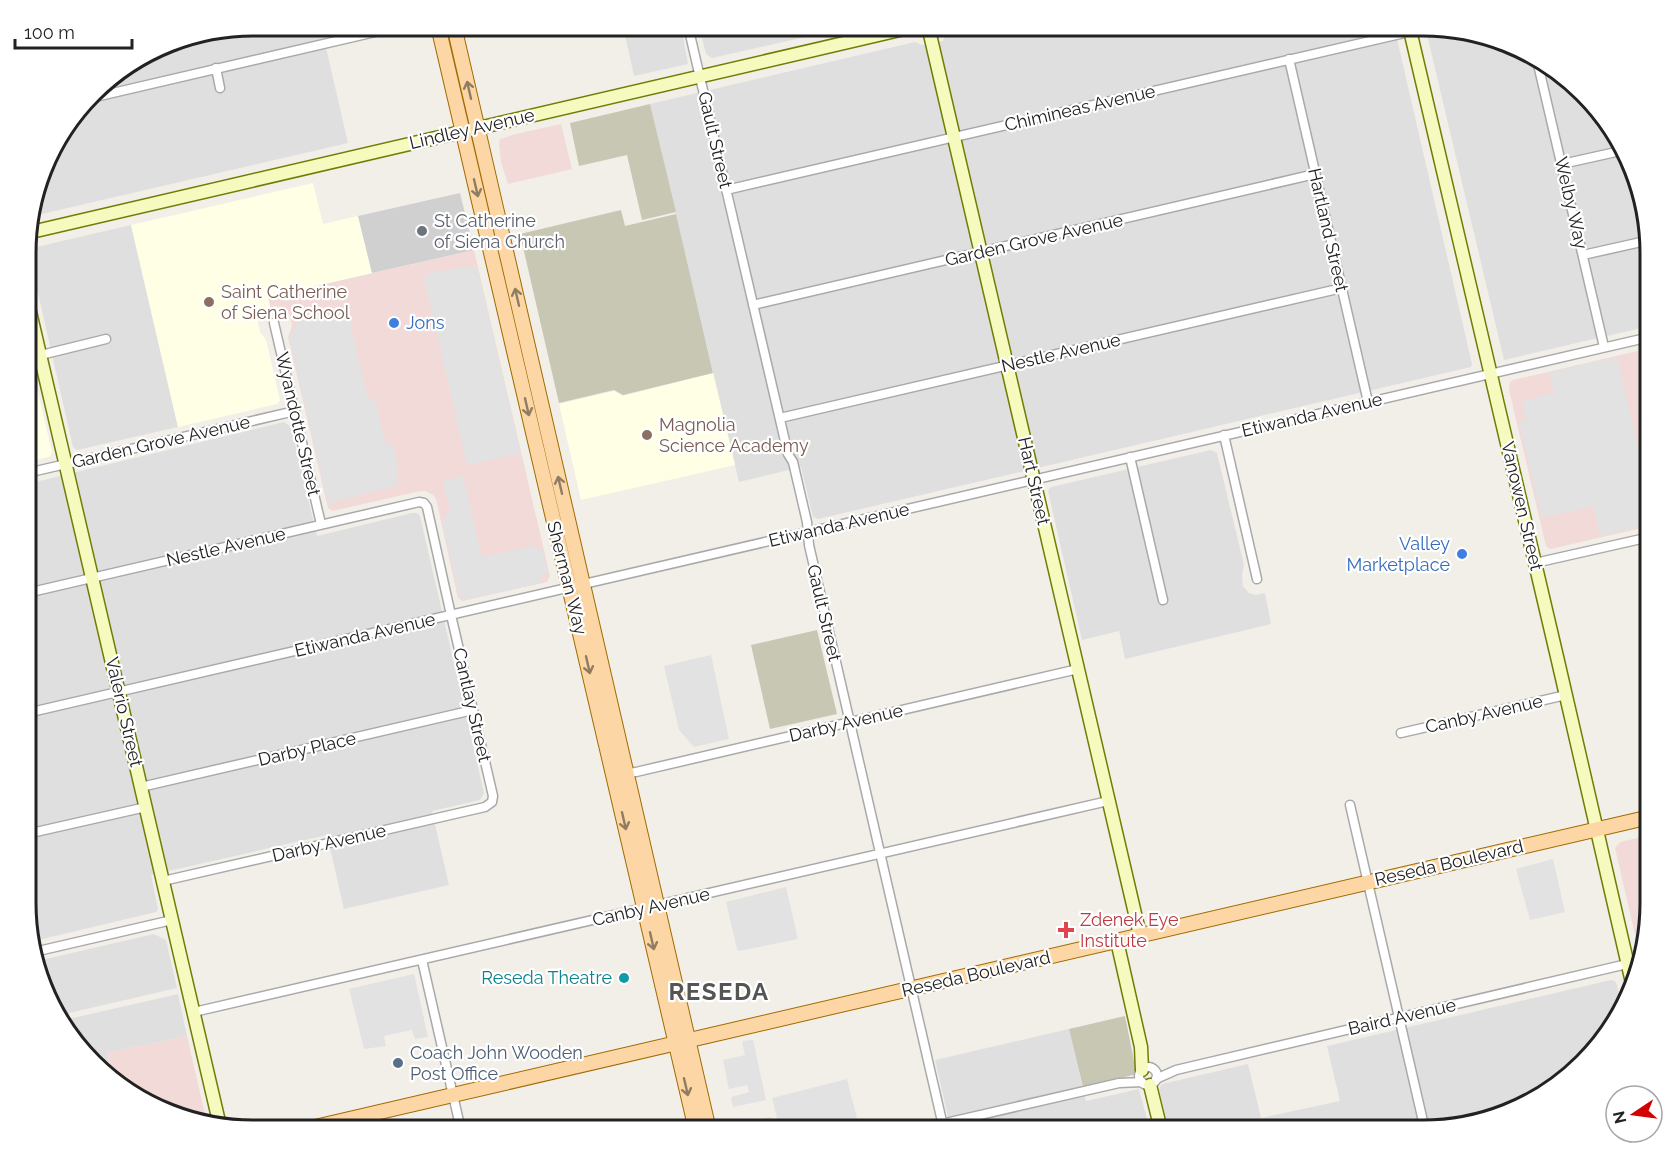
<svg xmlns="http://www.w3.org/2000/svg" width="1676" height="1156" font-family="Raleway,sans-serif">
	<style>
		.residential { fill: #e0dfdf }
		.commercial { fill: #f2dad9 }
		.education { fill: #ffffe5 }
		.religious { fill: #d0d0d0 }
		.construction { fill: #c7c7b4 }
		.parking { fill: #e2e2e2 }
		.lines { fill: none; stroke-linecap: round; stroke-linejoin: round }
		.street-casing { stroke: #a9a9a9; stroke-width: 11 }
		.secondary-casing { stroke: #707d05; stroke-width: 15 }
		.primary-casing { stroke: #a06b00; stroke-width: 16 }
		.street { stroke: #fff; stroke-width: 8 }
		.secondary { stroke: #f7fabf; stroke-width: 12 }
		.primary { stroke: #fcd6a4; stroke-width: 14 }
		.oneway { stroke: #8f7c63 }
		.worship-dot { fill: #6b7280; stroke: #fff; stroke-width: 2 }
		.education-dot { fill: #8d6e63; stroke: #fff; stroke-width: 2 }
		.shop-dot { fill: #3f7fe0; stroke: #fff; stroke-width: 2 }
		.health-dot { fill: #e0444e; stroke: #fff; stroke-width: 2 }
		.culture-dot { fill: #0f9aa8; stroke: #fff; stroke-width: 2 }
		.service-dot { fill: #5c6f8a; stroke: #fff; stroke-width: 2 }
		.labels { text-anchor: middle; stroke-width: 4.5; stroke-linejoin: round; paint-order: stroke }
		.street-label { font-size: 18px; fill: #222; stroke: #fff }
		.worship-label { font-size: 18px; fill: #5b616d; stroke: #fff; text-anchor: start }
		.education-label { font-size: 18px; fill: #785e54; stroke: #fff; text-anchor: start }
		.shop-label { font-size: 18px; fill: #366cbe; stroke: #fff; text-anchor: start }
		.health-label { font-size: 18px; fill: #be3a42; stroke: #fff; text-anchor: start }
		.culture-label { font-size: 18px; fill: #0d838f; stroke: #fff; text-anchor: end }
		.service-label { font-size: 18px; fill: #4e5e75; stroke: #fff; text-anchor: start }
		.district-label { font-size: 24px; font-weight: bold; letter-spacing: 1.5px; fill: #555; stroke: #fff }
		.rim { fill: none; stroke: #222; stroke-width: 3 }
	</style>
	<rect width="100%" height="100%" fill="#f2efe9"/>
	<path class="residential" d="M253 26H321L348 143 29 217 49 152 103 82 166 43Z
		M623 26H681L688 64 634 76Z
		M699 26H854L712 58 706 54Z
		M987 26H1394L1472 364 1471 367 818 519 813 517 801 467 739 482 650 104 915 42 922 45 943 41 945 35Z
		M1425 26H1438L1497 38 1561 72 1627 152 1650 238V326L1504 360Z
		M131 225 178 427 77 450 73 447 28 249Z
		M284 422 291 427 317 536 412 513H417L420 516 484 793 480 800 432 811 449 885 344 909 327 835 151 875 158 909 156 912 30 942 27 933V484Z
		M1211 450 1217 453 1244 565 1242 575 1243 586 1249 593 1256 595 1265 593 1271 624 1125 659 1119 631 1082 640 1048 491 1051 487Z
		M154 934 166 940 177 988 56 1016 37 961Z
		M1611 980 1615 981 1617 985 1622 1007 1604 1041 1524 1107 1424 1130H1169L1159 1089 1162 1084 1248 1064 1261 1118 1340 1101 1327 1046Z
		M178 994 187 1036 107 1053 114 1083 60 1021Z
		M1069 1029 1086 1101 1139 1089 1150 1130H951L935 1060Z"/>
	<path class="commercial" d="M561 124 572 169 508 184 501 162 499 143 500 139 516 134Z
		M474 250 550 576 547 582 463 601 458 598 436 499 433 495 425 491H420L333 511 328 508 288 337 292 326 290 316 285 309 277 306 270 307 268 297Z
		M1650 348V526L1551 549 1548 548 1546 546 1509 390 1510 382 1513 380Z
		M1650 835V918L1641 961 1615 848 1620 842Z
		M187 1036 207 1123V1124L179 1118 115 1084 107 1053Z"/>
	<path class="education" d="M313 183 323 224 358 216 372 273 268 297 270 307 260 314 258 323 260 332 266 340 280 400 277 404 178 427 131 225Z
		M27 347 52 452 51 455 49 457 27 462Z
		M713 373 735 465 581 500 559 404 614 391 623 396Z"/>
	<path class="religious" d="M460 193 474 250 372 273 358 216Z"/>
	<path class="construction" d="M650 104 676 212 642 220 627 155 579 166 570 123Z
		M621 210 625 226 676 214 713 373 623 395 614 390 559 403 520 234Z
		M817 630 837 714 770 729 751 645Z
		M1125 1016 1136 1071 1133 1075 1083 1087 1069 1029Z"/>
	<path class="parking" d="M477 267 521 453 467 465 424 279 427 274 459 268Z
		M318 306 348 314 368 399 375 398 386 445 393 444 398 467 397 485 333 502 329 507 289 337 297 325Z
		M1617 357 1650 501V525L1600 536 1593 506 1542 518 1519 422 1526 420 1522 401 1554 393 1549 372Z
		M463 476 482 557 532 546 542 550 548 572 540 576 542 583 463 600 460 597 442 522 450 509 443 481Z
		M711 655 729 739 694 747 679 730 664 666Z
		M1553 859 1565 912 1530 920 1516 869Z
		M786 887 798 939 739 951 737 949 726 902Z
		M414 974 428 1037 415 1039 412 1030 384 1036 386 1046 364 1049 349 989Z
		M753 1040 766 1100 733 1107 731 1097 749 1092 747 1085 729 1089 723 1060 745 1055 742 1041Z
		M847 1079 860 1130H780L772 1098Z
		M771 1117 774 1130H751L748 1122Z"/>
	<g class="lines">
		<g class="street-casing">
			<path id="street" d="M688 26 788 454 793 462 807 522 809 545 944 1130
				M1289 59 1368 402
				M1537 60 1604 347
				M216 68 220 88
				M91 98 401 26
				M1562 164 1625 150
				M726 190 1435 26
				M1583 255 1650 240
				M753 305 1315 174
				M274 323 321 524
				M41 355 106 339
				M780 418 1342 288
				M1224 435 1257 579
				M1130 457 1163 600
				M27 473 295 411
				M1535 563 1650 537
				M27 593 419 502 424 503 427 507 451 615 493 796 492 802 485 807 163 881
				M27 713 1650 337
				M1401 733 1566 695
				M622 773 636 772 1078 669
				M141 787 473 710
				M1350 805 1425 1130
				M27 834 146 807
				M34 952 172 920
				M422 960 461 1130
				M194 1012 1108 801
				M1139 1076a9 9 0 1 1 18 0a9 9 0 1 1-18 0Z
				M1156 1079 1176 1070 1627 964
				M915 1130 1119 1083 1142 1082"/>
		</g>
		<g class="secondary-casing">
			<path id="secondary" d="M928 26 1140 935
				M1409 26 1558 661 1633 987
				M27 233 917 26
				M27 299 220 1126
				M1117 941 1141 1047 1142 1070
				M1150 1085 1161 1130"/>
		</g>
		<g class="primary-casing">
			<path id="primary" d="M438 26 696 1130
				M454 26 709 1130
				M302 1130 1650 817"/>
		</g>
		<use href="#street" class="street"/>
		<use href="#secondary" class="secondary"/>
		<use href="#primary" class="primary"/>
	</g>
	<defs><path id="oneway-shaft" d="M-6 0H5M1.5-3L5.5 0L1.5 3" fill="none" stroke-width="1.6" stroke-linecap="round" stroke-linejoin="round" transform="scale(1.5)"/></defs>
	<g class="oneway">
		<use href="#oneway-shaft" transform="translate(469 90) rotate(-103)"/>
		<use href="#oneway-shaft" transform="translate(476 188) rotate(77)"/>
		<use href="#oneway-shaft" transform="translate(517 297) rotate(-103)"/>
		<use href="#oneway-shaft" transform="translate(527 407) rotate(77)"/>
		<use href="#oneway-shaft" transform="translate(560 485) rotate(-103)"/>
		<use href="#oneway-shaft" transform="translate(588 665) rotate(77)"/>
		<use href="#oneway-shaft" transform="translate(624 821) rotate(77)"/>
		<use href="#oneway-shaft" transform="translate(652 941) rotate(77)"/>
		<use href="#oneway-shaft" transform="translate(686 1087) rotate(77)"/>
	</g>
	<circle class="worship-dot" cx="422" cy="231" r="6"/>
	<g class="education-dot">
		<circle cx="209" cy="302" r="6"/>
		<circle cx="647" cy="435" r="6"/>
	</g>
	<g class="shop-dot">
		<circle cx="394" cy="323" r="6"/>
		<circle cx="1462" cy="554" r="6"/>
	</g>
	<path class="health-dot" d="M1063 921h6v6h6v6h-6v6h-6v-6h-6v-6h6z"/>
	<circle class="culture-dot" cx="624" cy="978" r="6"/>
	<circle class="service-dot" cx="398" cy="1063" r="6"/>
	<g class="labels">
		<g class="street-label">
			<text transform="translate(1080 108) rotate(-13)" y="6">Chimineas Avenue</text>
			<text transform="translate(472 129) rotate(-13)" y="6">Lindley Avenue</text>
			<text transform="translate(715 140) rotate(77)" y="6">Gault Street</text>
			<text transform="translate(1571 203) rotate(77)" y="6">Welby Way</text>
			<text transform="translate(1328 230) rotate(77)" y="6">Hartland Street</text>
			<text transform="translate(1034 240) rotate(-13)" y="6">Garden Grove Avenue</text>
			<text transform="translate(1061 353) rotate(-13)" y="6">Nestle Avenue</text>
			<text transform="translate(1312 415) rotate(-13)" y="6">Etiwanda Avenue</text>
			<text transform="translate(298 424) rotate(77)" y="6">Wyandotte Street</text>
			<text transform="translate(161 442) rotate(-13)" y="6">Garden Grove Avenue</text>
			<text transform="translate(1034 481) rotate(77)" y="6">Hart Street</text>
			<text transform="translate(1522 506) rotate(77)" y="6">Vanowen Street</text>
			<text transform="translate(839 525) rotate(-13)" y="6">Etiwanda Avenue</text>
			<text transform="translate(226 547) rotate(-13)" y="6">Nestle Avenue</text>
			<text transform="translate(567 578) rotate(76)" y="6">Sherman Way</text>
			<text transform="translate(824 613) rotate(77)" y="6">Gault Street</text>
			<text transform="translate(365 635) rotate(-13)" y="6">Etiwanda Avenue</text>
			<text transform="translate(472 705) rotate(77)" y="6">Cantlay Street</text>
			<text transform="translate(124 712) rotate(77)" y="6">Valerio Street</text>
			<text transform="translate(1484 714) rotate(-13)" y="6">Canby Avenue</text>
			<text transform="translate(846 723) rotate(-13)" y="6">Darby Avenue</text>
			<text transform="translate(307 749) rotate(-13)" y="6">Darby Place</text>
			<text transform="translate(329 843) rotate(-13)" y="6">Darby Avenue</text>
			<text transform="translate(1449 863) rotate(-13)" y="6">Reseda Boulevard</text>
			<text transform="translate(651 907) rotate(-13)" y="6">Canby Avenue</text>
			<text transform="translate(976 974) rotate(-13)" y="6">Reseda Boulevard</text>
			<text transform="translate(1402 1017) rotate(-13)" y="6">Baird Avenue</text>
		</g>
		<g class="worship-label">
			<text x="434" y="227">St Catherine<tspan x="434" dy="21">of Siena Church</tspan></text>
		</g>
		<g class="education-label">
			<text x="221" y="298">Saint Catherine<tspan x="221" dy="21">of Siena School</tspan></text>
			<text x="659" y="431">Magnolia<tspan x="659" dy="21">Science Academy</tspan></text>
		</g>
		<g class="shop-label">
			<text x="406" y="329">Jons</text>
			<text x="1450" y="550" text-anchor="end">Valley<tspan x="1450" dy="21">Marketplace</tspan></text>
		</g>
		<g class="health-label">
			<text x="1080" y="926">Zdenek Eye<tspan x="1080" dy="21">Institute</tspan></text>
		</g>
		<g class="culture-label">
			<text x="612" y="984">Reseda Theatre</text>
		</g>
		<g class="service-label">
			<text x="410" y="1059">Coach John Wooden<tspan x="410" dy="21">Post Office</tspan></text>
		</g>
		<g class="district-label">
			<text x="719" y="1000">RESEDA</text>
		</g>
	</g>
	<path d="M0 0H1676V1156H0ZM253 36H1423A217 217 0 0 1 1640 253V903A217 217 0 0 1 1423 1120H253A217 217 0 0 1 36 903V253A217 217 0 0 1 253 36Z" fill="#fff" fill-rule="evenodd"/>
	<path class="rim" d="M253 36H1423A217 217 0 0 1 1640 253V903A217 217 0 0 1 1423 1120H253A217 217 0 0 1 36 903V253A217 217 0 0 1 253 36Z"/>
	<g transform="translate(1634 1114) rotate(257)"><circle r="28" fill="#ffffff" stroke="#a7a7a7" stroke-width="1.5"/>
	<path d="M0-4.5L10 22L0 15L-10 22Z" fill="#d40000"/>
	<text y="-9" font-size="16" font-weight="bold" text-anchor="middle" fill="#222222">N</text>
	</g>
	<path d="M15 39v9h117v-9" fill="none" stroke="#222222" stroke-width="3"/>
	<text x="24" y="39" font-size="18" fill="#222222" stroke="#ffffff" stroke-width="4.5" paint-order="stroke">100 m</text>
</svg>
